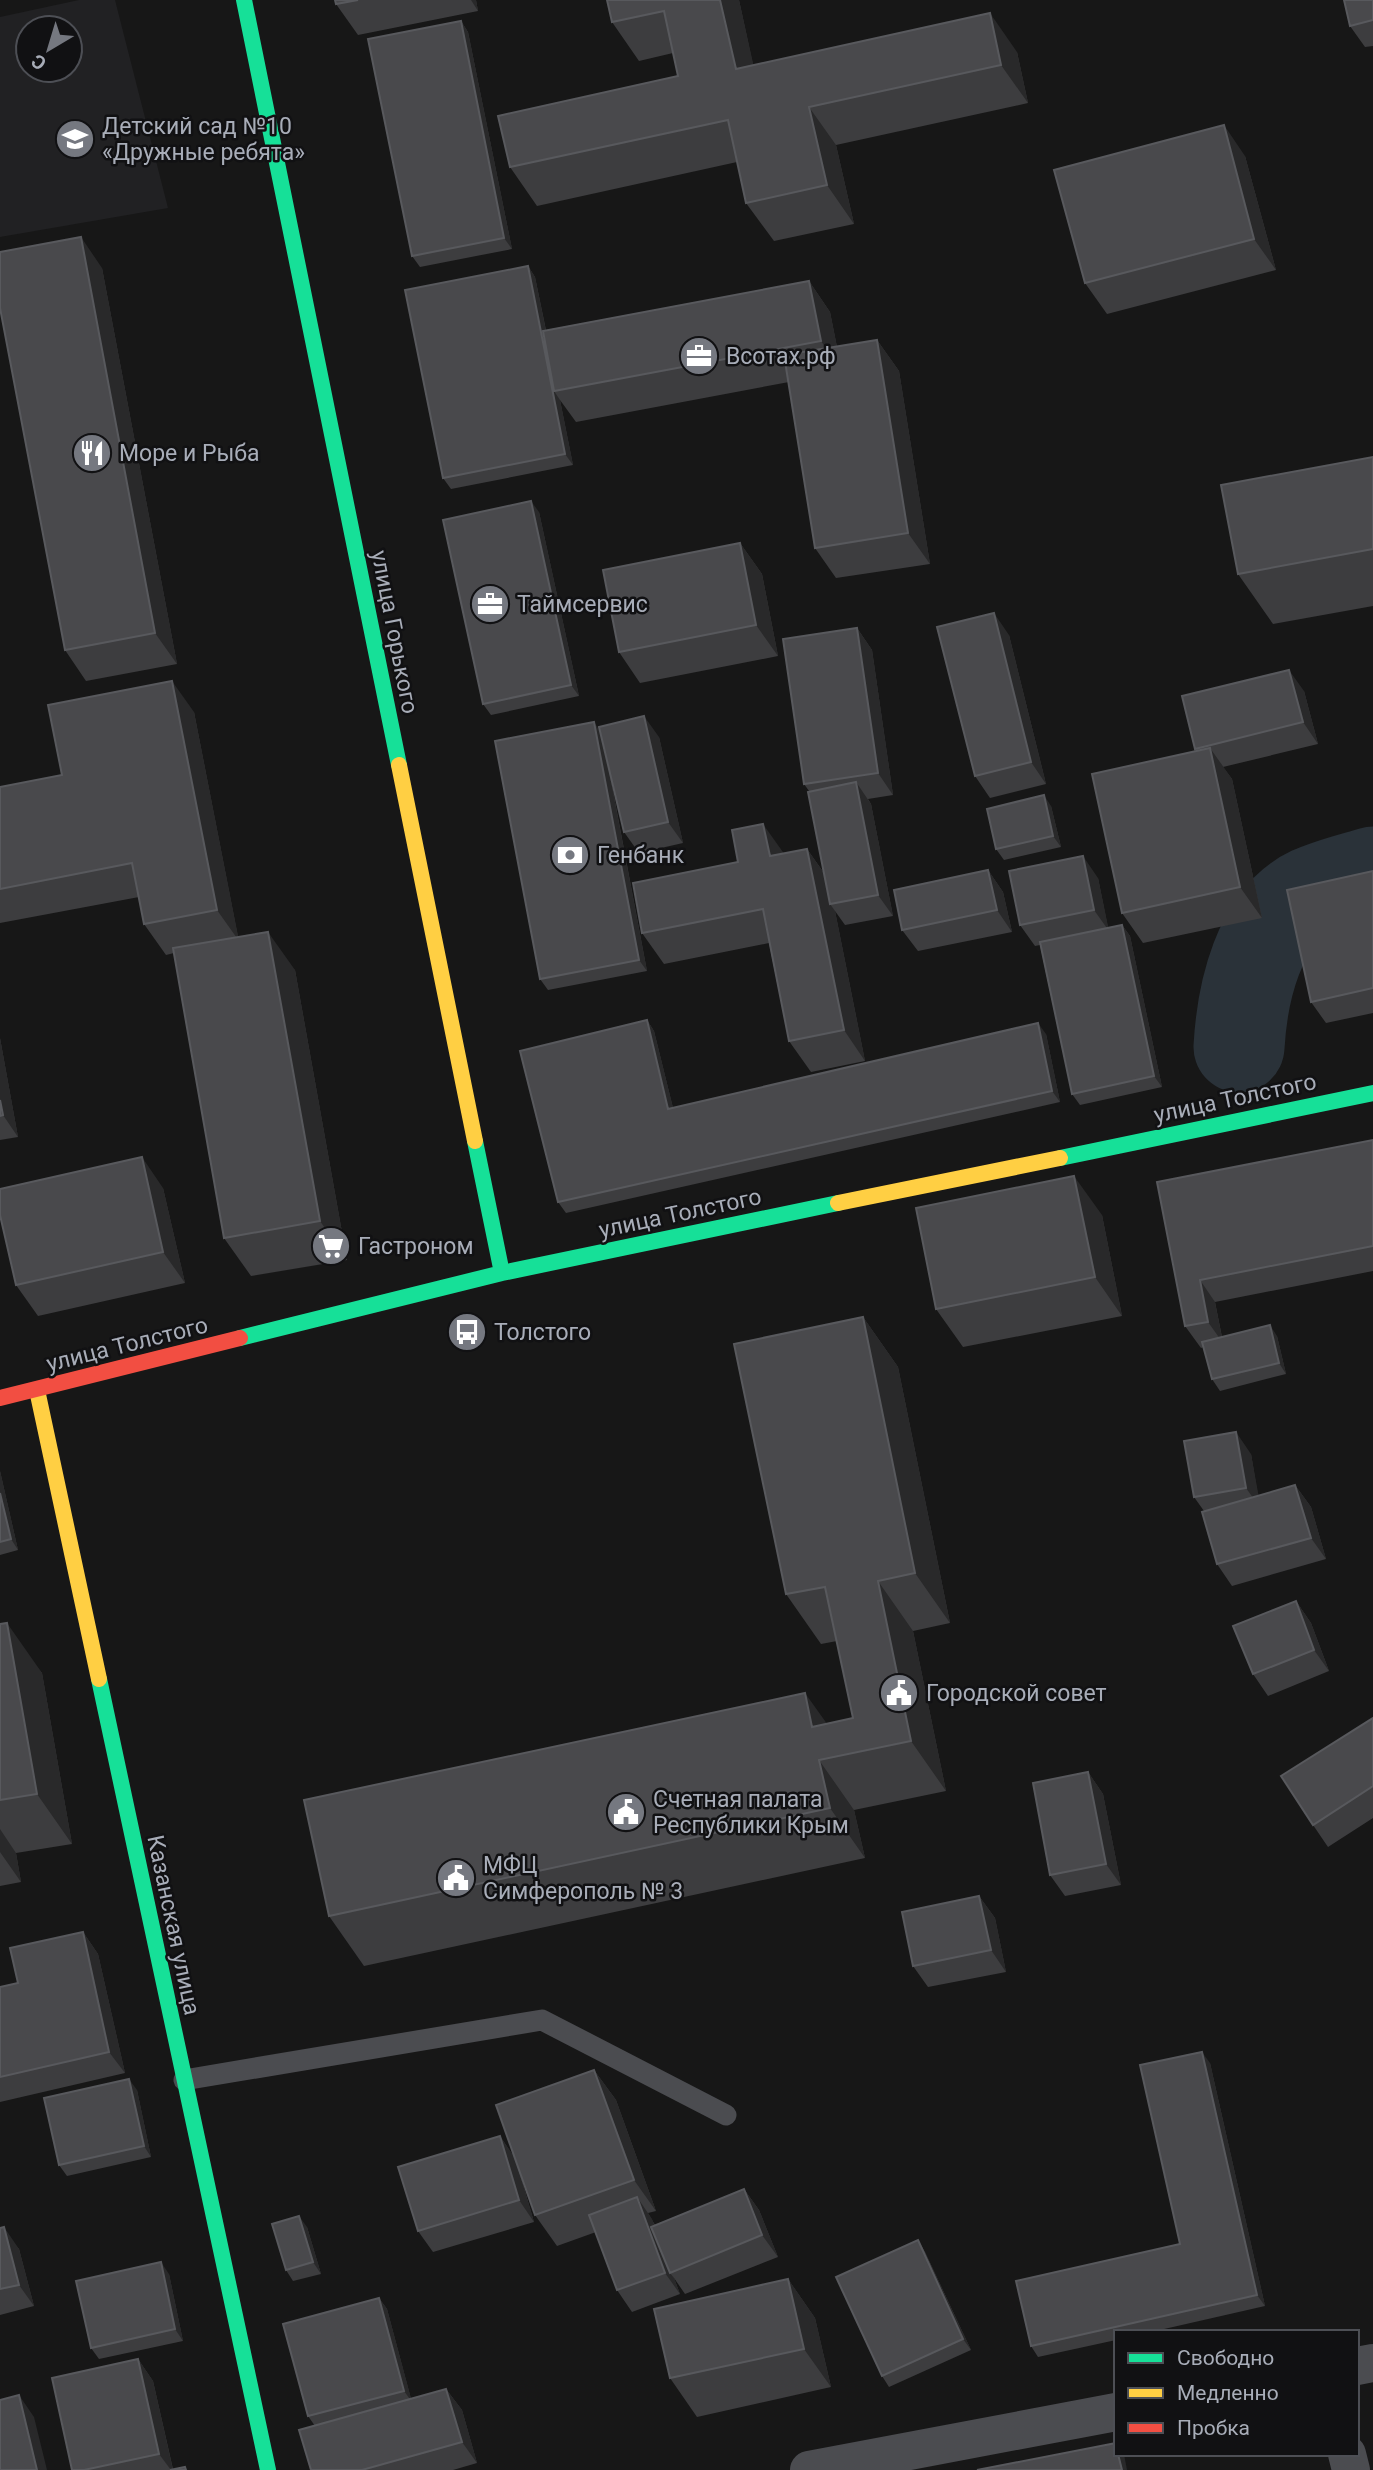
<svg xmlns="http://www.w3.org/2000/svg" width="1373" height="2470" font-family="Roboto,sans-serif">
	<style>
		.built { fill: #212123; fill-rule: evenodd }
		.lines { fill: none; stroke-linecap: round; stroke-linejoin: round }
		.river { stroke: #2a3239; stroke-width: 91 }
		.lane { stroke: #4b4c50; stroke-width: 21 }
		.street { stroke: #4b4c50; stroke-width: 38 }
		.fast { stroke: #16e098; stroke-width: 16 }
		.slow { stroke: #ffcf43; stroke-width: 16 }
		.jam { stroke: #f24e42; stroke-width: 16 }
		.wall { fill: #3d3d3f }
		.shaded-wall { fill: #29292a }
		.building { fill: #49494c; stroke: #58595d; stroke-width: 2 }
		.labels { text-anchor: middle; stroke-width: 5; stroke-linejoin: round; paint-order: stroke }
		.poi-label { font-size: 23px; fill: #a8adb8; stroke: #111113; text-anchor: start }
		.street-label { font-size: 23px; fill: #a8adb8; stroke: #111113 }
	</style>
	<rect width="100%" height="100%" fill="#171717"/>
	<path class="built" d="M79 0H115L168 208 0 237V17ZM28 28H70V70H28Z"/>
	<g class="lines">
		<path class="river" d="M1239 1047C1242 994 1258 917 1311 892 1331 883 1353 878 1373 872"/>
		<path class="lane" d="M184 2080 542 2020 726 2115"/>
		<path class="street" d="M1357 2366 1373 2363
			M1347 2454 1351 2470
			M809 2470 1116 2412"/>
		<path class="fast" d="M244 0 399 765
			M475 1141 502 1273
			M1060 1158 1373 1093
			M240 1338 502 1273 838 1203
			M99 1679 268 2470"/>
		<path class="slow" d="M399 765 475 1141
			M838 1203 1060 1158
			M37 1390 99 1679"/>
		<path class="jam" d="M0 1398 240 1338"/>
	</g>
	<path class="wall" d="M335 0H476L478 11 358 35 336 4Z
		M607 0H739L753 65 1017 52 1028 103 836 145 854 224 774 241 746 203 737 162 537 206 510 167 678 76 673 53 639 61 612 22Z
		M1373 0V46L1365 47 1350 26Z
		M461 21 468 32 512 249 420 267 412 256Z
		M1245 156 1276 270 1107 314 1085 283Z
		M528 266 535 277 546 330 809 281 830 312 837 347 877 340 899 371 930 564 836 578 815 548 789 382 576 422 560 400 573 465 451 489 443 478Z
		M102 268 177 664 86 681 65 650Z
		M1373 457V606L1273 624 1238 574Z
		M539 512 579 696 491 715 483 704Z
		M740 543 762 574 778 656 640 683 619 652Z
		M857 628 872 650 893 795 868 799 871 804 893 916 845 925 835 911 865 1061 811 1072 789 1041 769 943 664 964 642 933 784 853 807 849 824 873 809 791 804 784Z
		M1009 635 1046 784 990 798 975 776Z
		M1304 691 1318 744 1223 767 1232 779 1262 918 1143 943 1122 913 1196 751 1195 749Z
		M194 712 238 937 295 970 347 1260 251 1276 224 1238 174 953 166 955 144 924 139 897 0 923V787L62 775Z
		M600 730 659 737 683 843 639 853 624 832 608 764 647 971 548 990 540 979Z
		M1051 806 1061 847 1004 860 996 849Z
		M988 870 1003 892 1012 932 918 951 902 930Z
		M1373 871V1013L1326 1023 1311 1002Z
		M1098 878 1108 928 1122 925 1130 936 1162 1087 1080 1105 1072 1094 1040 945 1035 946 1020 925Z
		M647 1020 654 1031 673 1108 1046 1034 1060 1102 566 1213 558 1202Z
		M0 1038 18 1137 0 1140Z
		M1373 1140V1271L1215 1302 1222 1337 1277 1336 1286 1374 1220 1391 1212 1379 1204 1347 1201 1348 1185 1326 1157 1182Z
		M163 1188 185 1283 38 1316 16 1285Z
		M1102 1215 1122 1316 963 1347 936 1309Z
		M863 1317 898 1367 950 1623 913 1631 946 1791 854 1810 865 1858 364 1966 329 1916 827 1724 853 1718 837 1641 821 1644 786 1594Z
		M1251 1454 1258 1496 1295 1485 1311 1507 1326 1559 1232 1586 1217 1564 1204 1511 1194 1497Z
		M0 1471 18 1550 0 1555Z
		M1296 1601 1311 1623 1329 1671 1268 1696 1253 1674Z
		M0 1624 42 1673 72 1844 16 1853 21 1882 0 1886Z
		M1373 1718V1818L1328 1847 1313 1825Z
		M1088 1772 1103 1794 1121 1885 1065 1896 1050 1875Z
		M979 1896 995 1918 1006 1972 928 1987 913 1966Z
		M83 1932 98 1954 125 2073 0 2102V1987L18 1983Z
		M1210 2063 1265 2306 1151 2332H1116V2340L1038 2357 1031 2346 1180 2244Z
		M594 2070 616 2100 656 2211 648 2213 655 2225 744 2189 759 2210 778 2257 685 2294 674 2278 680 2294 632 2312 617 2290 596 2232 557 2246 535 2215 516 2160 534 2222 433 2252 418 2231 500 2136 514 2157Z
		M137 2090 151 2157 67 2176 59 2165Z
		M307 2227 321 2274 293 2281 286 2270Z
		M0 2228 19 2249 34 2306 0 2315Z
		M918 2240 925 2252 971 2350 889 2387 882 2376Z
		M169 2274 183 2341 99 2359 91 2348Z
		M788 2279 815 2318 831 2387 697 2417 670 2378Z
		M379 2298 387 2309 411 2399 446 2389 462 2410 477 2463 453 2470H311L315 2426 308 2416Z
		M138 2359 153 2381 173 2469 188 2470H72Z"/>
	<path class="shaded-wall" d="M471 0H476L478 11Z
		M720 0H739L763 108 736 69Z
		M990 13 1017 52 1028 103 1001 65Z
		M461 21 468 32 512 249 504 238Z
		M809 107 836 145 854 224 827 185Z
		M1224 125 1245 156 1276 270 1254 239Z
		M81 237 102 268 177 664 155 633Z
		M528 266 535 277 558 390 554 391 560 400 573 465 565 454Z
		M809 281 830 312 842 372 821 341Z
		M877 340 899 371 930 564 908 533Z
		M531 501 539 512 579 696 571 685Z
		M740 543 762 574 778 656 756 625Z
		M994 613 1009 635 1046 784 1031 762Z
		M857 628 872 650 893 795 878 773Z
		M1289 670 1304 691 1318 744 1303 722Z
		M172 681 194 712 239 941 217 910Z
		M644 716 659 737 683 843 668 822Z
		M594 722 602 734 647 971 639 960Z
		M1210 748 1232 779 1262 918 1240 887Z
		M856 782 871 804 893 916 878 895Z
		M1044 795 1051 806 1061 847 1053 836Z
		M763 824 785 855 770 856Z
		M807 849 828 879 830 904 835 911 865 1061 844 1030Z
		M1083 856 1098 878 1109 931 1094 910Z
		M988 870 1003 892 1012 932 997 910Z
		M1122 925 1130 936 1162 1087 1154 1076Z
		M268 932 295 970 347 1260 320 1221Z
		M647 1020 654 1031 676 1120 668 1109Z
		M1038 1023 1046 1034 1060 1102 1052 1091Z
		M0 1038 18 1137 3 1115 0 1100Z
		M142 1157 163 1188 185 1283 163 1252Z
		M1074 1176 1102 1215 1122 1316 1095 1277Z
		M1200 1280 1215 1302 1223 1343 1208 1322Z
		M863 1317 898 1367 950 1623 915 1573Z
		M1270 1325 1277 1336 1286 1374 1279 1363Z
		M1236 1432 1251 1454 1261 1509 1246 1488Z
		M0 1471 18 1550 11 1539 0 1493Z
		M1295 1485 1311 1507 1326 1559 1311 1538Z
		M878 1581 913 1631 946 1791 911 1741Z
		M1296 1601 1311 1623 1329 1671 1314 1650Z
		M7 1623 42 1673 72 1844 37 1794Z
		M805 1693 840 1742 812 1727Z
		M819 1760 854 1810 865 1858 830 1808Z
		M1088 1772 1103 1794 1121 1885 1106 1864Z
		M0 1829 16 1853 21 1882 0 1852Z
		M979 1896 995 1918 1006 1972 991 1950Z
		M83 1932 98 1954 125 2073 109 2052Z
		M1202 2052 1210 2063 1265 2306 1257 2295Z
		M594 2070 616 2100 656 2211 634 2180Z
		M129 2079 137 2090 151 2157 144 2146Z
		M500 2136 515 2158 534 2222 519 2200Z
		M744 2189 759 2210 778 2257 762 2235Z
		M637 2197 652 2219 672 2272 670 2273 674 2278 680 2294 665 2273Z
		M299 2216 307 2227 321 2274 313 2262Z
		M4 2227 19 2249 34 2306 19 2285Z
		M918 2240 925 2252 971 2350 963 2339Z
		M161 2262 169 2274 183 2341 175 2329Z
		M788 2279 815 2318 831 2387 804 2349Z
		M379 2298 387 2309 412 2402 404 2391Z
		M138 2359 153 2381 173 2470H171L159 2454Z
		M446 2389 462 2410 477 2463 462 2442Z
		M19 2395 34 2417 47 2470H37Z
		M1118 2454H1124L1127 2470H1122Z"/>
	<path class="building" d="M335 0H358L336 4Z
		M607 0H720L736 69 990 13 1001 65 809 107 827 185 746 203 728 120 510 167 498 116 678 76 664 11 612 22Z
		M1344 0H1373V20L1350 26Z
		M461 21 504 238 412 256 368 39Z
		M1224 125 1254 239 1085 283 1054 170Z
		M81 237 155 633 65 650 0 308V252Z
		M528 266 565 454 443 478 405 290Z
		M809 281 821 341 554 391 543 331Z
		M877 340 908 533 815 548 784 355Z
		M1373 457V549L1238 574 1221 485Z
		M531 501 571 685 483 704 443 520Z
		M740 543 756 625 619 652 603 570Z
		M994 613 1031 762 975 776 937 627Z
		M857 628 878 773 804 784 783 639Z
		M1289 670 1303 722 1195 749 1182 696Z
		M172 681 217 910 144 924 132 863 0 889V787L62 775 48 705Z
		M644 716 668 822 624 832 599 727Z
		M594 722 639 960 540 979 495 741Z
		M1210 748 1240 887 1122 913 1092 774Z
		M856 782 878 895 830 904 808 792Z
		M1044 795 1053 836 996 849 987 809Z
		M763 824 770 856 807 849 844 1030 789 1041 763 909 642 933 633 883 738 862 732 830Z
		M1083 856 1094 910 1020 925 1009 871Z
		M988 870 997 910 902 930 894 890Z
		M1373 871V988L1311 1002 1287 890Z
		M1122 925 1154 1076 1072 1094 1040 942Z
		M268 932 320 1221 224 1238 173 948Z
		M647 1020 668 1109 1038 1023 1052 1091 558 1202 520 1051Z
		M0 1100 3 1115 0 1116Z
		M1373 1140V1246L1200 1280 1208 1322 1185 1326 1157 1182Z
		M142 1157 163 1252 16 1285 0 1215V1189Z
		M1074 1176 1095 1277 936 1309 916 1208Z
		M863 1317 915 1573 878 1581 911 1741 819 1760 830 1808 329 1916 304 1800 805 1693 812 1727 853 1718 825 1587 786 1594 734 1344Z
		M1270 1325 1279 1363 1212 1379 1202 1342Z
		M1236 1432 1246 1488 1194 1497 1184 1441Z
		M1295 1485 1311 1538 1217 1564 1202 1512Z
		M0 1493 11 1539 0 1542Z
		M1296 1601 1314 1650 1253 1674 1233 1626Z
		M7 1623 37 1794 0 1800V1624Z
		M1373 1718V1786L1313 1825 1281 1776Z
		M1088 1772 1106 1864 1050 1875 1033 1783Z
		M979 1896 991 1950 913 1966 902 1912Z
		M83 1932 109 2052 0 2077V1987L18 1983 10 1948Z
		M1202 2052 1257 2295 1031 2346 1016 2281 1180 2244 1140 2065Z
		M594 2070 634 2180 535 2215 496 2105Z
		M129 2079 144 2146 59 2165 44 2098Z
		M500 2136 519 2200 418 2231 398 2167Z
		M744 2189 762 2235 670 2273 651 2227Z
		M637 2197 665 2273 617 2290 589 2215Z
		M299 2216 313 2262 286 2270 272 2224Z
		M4 2227 19 2285 0 2289V2228Z
		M918 2240 963 2339 882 2376 836 2277Z
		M161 2262 175 2329 91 2348 76 2281Z
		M788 2279 804 2349 670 2378 654 2309Z
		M379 2298 404 2391 308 2416 283 2324Z
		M138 2359 159 2454 84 2470H72L52 2378Z
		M446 2389 462 2442 362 2470H311L299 2430Z
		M19 2395 37 2470H0V2400Z
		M1116 2443V2454H1118L1122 2470H977Z
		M185 2467 186 2470H170Z"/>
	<defs>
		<g id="school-disc" transform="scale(2.0125)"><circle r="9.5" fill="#757880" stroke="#111113"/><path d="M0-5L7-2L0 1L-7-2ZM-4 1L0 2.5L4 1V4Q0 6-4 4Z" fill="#fff"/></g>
		<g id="office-disc" transform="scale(2.0125)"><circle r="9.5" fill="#757880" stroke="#111113"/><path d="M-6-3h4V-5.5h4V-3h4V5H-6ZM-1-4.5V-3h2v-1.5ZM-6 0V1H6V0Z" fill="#fff"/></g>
		<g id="restaurant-disc" transform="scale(2.0125)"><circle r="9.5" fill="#757880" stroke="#111113"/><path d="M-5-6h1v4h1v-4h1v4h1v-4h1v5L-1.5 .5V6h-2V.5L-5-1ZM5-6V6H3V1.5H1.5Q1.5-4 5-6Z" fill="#fff"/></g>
		<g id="bank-disc" transform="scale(2.0125)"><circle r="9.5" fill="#757880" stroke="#111113"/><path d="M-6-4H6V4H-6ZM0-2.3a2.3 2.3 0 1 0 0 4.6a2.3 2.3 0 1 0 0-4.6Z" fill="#fff"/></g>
		<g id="supermarket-disc" transform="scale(2.0125)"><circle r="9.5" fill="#757880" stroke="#111113"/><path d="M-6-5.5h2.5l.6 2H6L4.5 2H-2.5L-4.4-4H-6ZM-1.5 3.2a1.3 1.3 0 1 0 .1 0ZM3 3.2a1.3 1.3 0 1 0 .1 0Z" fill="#fff"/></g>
		<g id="bus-disc" transform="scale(2.0125)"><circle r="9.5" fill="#757880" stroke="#111113"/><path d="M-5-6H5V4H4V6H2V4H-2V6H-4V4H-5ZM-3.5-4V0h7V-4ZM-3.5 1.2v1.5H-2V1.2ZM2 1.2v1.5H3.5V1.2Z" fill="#fff"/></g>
		<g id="civic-disc" transform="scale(2.0125)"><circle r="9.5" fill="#757880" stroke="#111113"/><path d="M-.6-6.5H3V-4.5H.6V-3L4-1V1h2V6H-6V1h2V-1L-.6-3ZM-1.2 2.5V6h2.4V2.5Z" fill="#fff"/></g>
	</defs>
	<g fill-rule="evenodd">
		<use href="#school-disc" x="75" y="139"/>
		<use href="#office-disc" x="699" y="356"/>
		<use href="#restaurant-disc" x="92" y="453"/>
		<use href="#office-disc" x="490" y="604"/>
		<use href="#bank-disc" x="570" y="855"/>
		<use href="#supermarket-disc" x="331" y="1246"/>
		<use href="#bus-disc" x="467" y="1332"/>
		<use href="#civic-disc" x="899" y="1693"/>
		<use href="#civic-disc" x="626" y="1812"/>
		<use href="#civic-disc" x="456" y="1878"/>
	</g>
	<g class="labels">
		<g class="poi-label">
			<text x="102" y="134">Детский сад №10<tspan x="102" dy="26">«Дружные ребята»</tspan></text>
			<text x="726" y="364">Всотах.рф</text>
			<text x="119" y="461">Море и Рыба</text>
			<text x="517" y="612">Таймсервис</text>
			<text x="597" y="863">Генбанк</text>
			<text x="358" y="1254">Гастроном</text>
			<text x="494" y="1340">Толстого</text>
			<text x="926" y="1701">Городской совет</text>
			<text x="653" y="1807">Счетная палата<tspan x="653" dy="26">Республики Крым</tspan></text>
			<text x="483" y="1873">МФЦ<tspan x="483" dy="26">Симферополь № 3</tspan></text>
		</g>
		<g class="street-label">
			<text transform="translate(395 632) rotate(79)" y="8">улица Горького</text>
			<text transform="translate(1235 1098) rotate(-12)" y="8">улица Толстого</text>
			<text transform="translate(680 1213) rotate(-12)" y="8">улица Толстого</text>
			<text transform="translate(127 1344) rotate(-14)" y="8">улица Толстого</text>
			<text transform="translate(174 1925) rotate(78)" y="8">Казанская улица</text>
		</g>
	</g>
	<rect x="1114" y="2330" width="245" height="126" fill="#111113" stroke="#4d4f55" stroke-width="2"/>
	<rect x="1128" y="2353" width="35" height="10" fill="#16e098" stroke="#4d4f55" stroke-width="2"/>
	<text x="1177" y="2365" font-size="21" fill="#a8adb8">Свободно</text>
	<rect x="1128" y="2388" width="35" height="10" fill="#ffcf43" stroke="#4d4f55" stroke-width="2"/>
	<text x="1177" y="2400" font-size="21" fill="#a8adb8">Медленно</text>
	<rect x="1128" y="2423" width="35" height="10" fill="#f24e42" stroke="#4d4f55" stroke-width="2"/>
	<text x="1177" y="2435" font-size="21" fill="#a8adb8">Пробка</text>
	<g transform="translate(49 49) rotate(218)"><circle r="33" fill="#111113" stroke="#4d4f55" stroke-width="2"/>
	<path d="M0-5L12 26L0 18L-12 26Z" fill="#757880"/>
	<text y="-10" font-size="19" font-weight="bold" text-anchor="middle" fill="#a8adb8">С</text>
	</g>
</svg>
